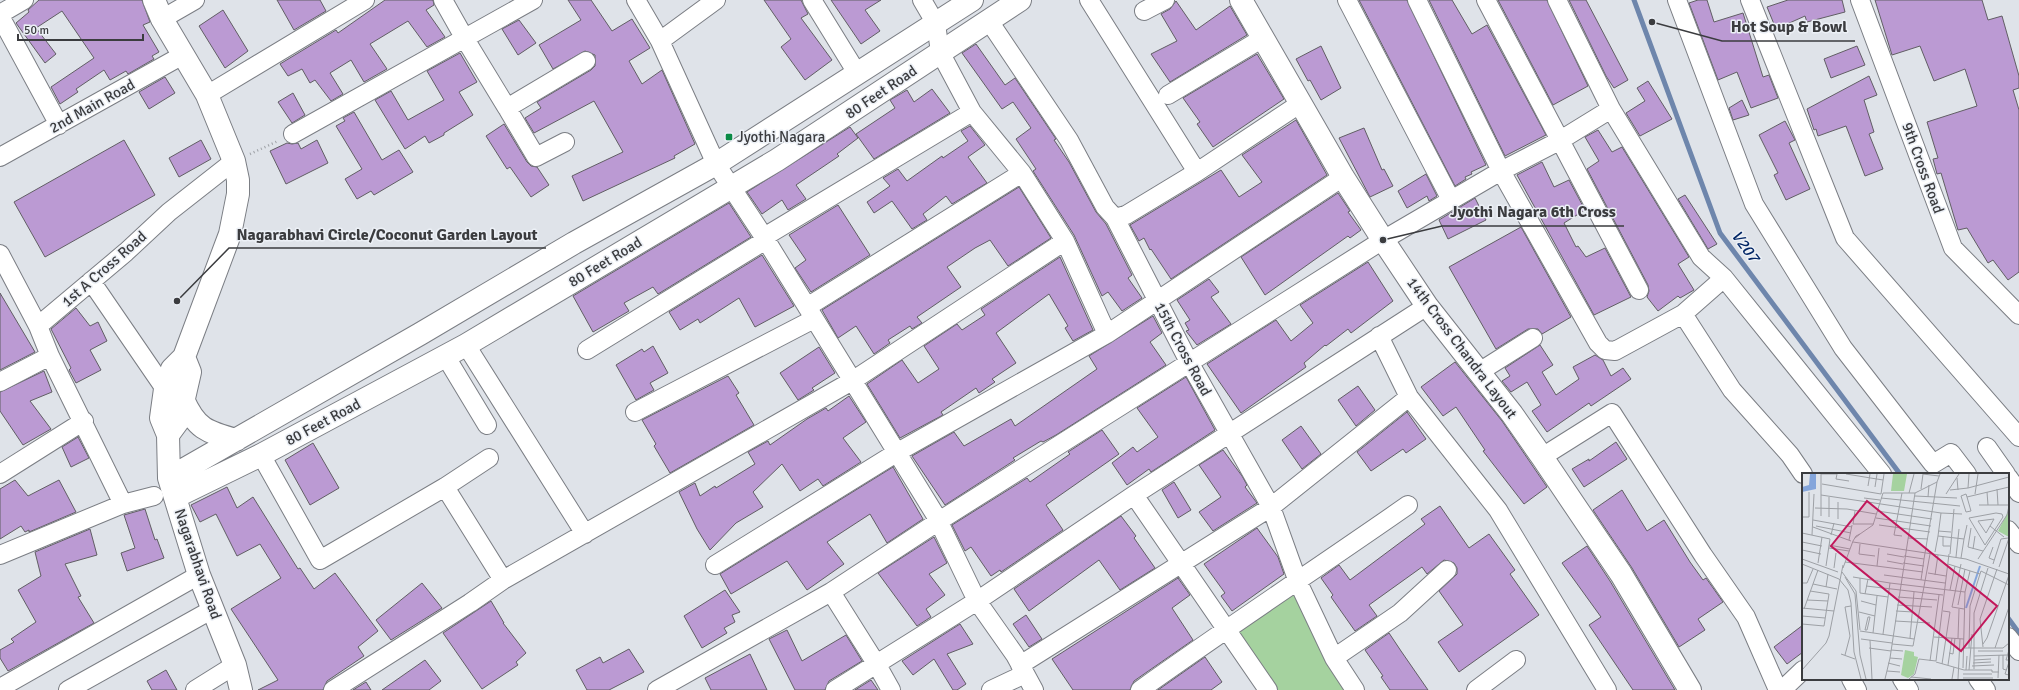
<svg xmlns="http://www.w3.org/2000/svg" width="2019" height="690" font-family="Signika,sans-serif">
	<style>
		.green { fill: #a5d29f }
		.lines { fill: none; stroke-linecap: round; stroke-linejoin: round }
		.stream { stroke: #6e86ac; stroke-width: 5 }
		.building { fill: #bb9ad3; stroke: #615e64 }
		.street-casing { stroke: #7b7e84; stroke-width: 20 }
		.secondary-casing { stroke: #7b7e84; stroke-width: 24 }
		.path { stroke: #9ea1a6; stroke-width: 2.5; stroke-dasharray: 1 3; stroke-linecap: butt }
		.street { stroke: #fff; stroke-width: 18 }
		.secondary { stroke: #fff; stroke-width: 22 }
		.poi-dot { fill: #0b8b46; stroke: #ecf0f6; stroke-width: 1.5 }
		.labels { text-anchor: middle; stroke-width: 3; stroke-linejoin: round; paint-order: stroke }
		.street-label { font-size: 15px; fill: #3b3c3f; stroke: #ecf0f6 }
		.poi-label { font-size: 15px; fill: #3b3c3f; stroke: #ecf0f6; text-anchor: start }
		.water-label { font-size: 16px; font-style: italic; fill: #022665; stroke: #ecf0f6 }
		.inset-river { fill: none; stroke: #84a5db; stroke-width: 2 }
		.inset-road { fill: none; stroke: #9da0a5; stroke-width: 1 }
		.view { fill: #c2185b; fill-opacity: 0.15; stroke: #c2185b; stroke-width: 2 }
		.inset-edge { fill: none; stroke: #3b3c3f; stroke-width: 2 }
		.leader { fill: none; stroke: #3b3c3f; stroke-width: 1.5 }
		.callout-dot { fill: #3b3c3f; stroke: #ecf0f6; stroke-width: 1.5 }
		.callout-label { font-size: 16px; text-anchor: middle; font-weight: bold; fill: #3b3c3f; stroke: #ecf0f6; stroke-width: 3; stroke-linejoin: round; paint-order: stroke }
	</style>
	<rect width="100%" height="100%" fill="#dfe3e9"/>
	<path class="green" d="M1294 592 1347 690H1277L1236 633Z"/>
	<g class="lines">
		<path class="stream" d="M1634 0 1720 233 1900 474
			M2008 618 2019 633"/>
	</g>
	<path class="building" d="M39 0H142L150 22 143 25 159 52 152 56 154 59 128 74 126 71 110 80 104 70 76 89 78 92 60 104 51 87 94 58 62 11 36 28 56 54 45 63 16 23 29 12 28 10Z
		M277 0H320L326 11 294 30Z
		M385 0H433L434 5 426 10 445 37 427 47 408 21 370 44 387 69 364 82 351 60 330 73 343 94 331 101 315 80 310 83 302 69 288 76 280 64 336 30 338 33Z
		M568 0H591L612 31 632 19 650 48 629 61 642 84 662 70 695 144 674 156 675 158 583 201 572 176 623 152 594 101 534 133 525 118 541 108 537 102 591 70 595 66V55L585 51 553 69 539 45 581 20Z
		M764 0H801L808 14 801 18 832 60 805 80 781 47 791 39Z
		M831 0H881L865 10 880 31 861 44Z
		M1359 0H1407L1486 165 1471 172 1472 174 1465 177 1466 179 1455 186Z
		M1429 0H1452L1472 34 1487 25 1546 135 1505 156Z
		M1498 0H1547L1588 86 1553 105Z
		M1569 0H1586L1628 80 1614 88 1606 76Z
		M1698 0H1707L1714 22 1743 13 1763 77 1769 75 1778 98 1751 108 1737 72 1718 80 1689 3Z
		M1788 0H1842L1845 12 1807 22 1805 16 1776 29 1767 7Z
		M1875 0H1982L1988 20 2002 16 2019 76V88L2013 90 2019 110V272L2008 280 1993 260 1988 263 1967 228 1958 230 1941 173 1937 174 1933 159 1938 158 1927 122 1977 106 1965 69 1934 81 1920 46 1892 55Z
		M1176 1 1196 30 1230 6 1247 35 1170 82 1151 54 1177 41 1161 14 1170 9Z
		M223 10 248 51 225 68 199 26Z
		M519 20 536 43 518 55 502 29Z
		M976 44 1005 85 1015 78 1056 139 1054 140 1069 162 1096 212 1106 224 1132 275 1128 278 1142 298 1122 311 1108 292 1102 296 1074 235 1033 171 1036 169 1016 139 1031 128 1013 102 1002 109 962 53Z
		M1321 46 1341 88 1321 100 1310 80 1308 81 1296 59Z
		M1857 46 1865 65 1831 78 1824 59Z
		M460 53 477 82 459 92 473 115 444 133V135L429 143 425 136 405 149 375 100 391 91 408 120 444 100 427 71Z
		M1257 54 1284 99 1213 147 1197 124 1200 122 1183 98Z
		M1869 76 1877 95 1864 100 1874 132 1869 134 1883 169 1865 176 1846 126 1818 136 1816 129 1814 130 1807 109Z
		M165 77 175 93 149 109 139 92Z
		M1648 81 1672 119 1640 136 1626 113 1645 101 1637 88Z
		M932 89 950 113 874 159 856 134 895 108 890 100 907 90 914 102Z
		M293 93 305 115 292 123 278 102Z
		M1742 100 1749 115 1733 120 1729 108Z
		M354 112 382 160 399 150 413 172 374 195 371 191 357 199 345 179 362 169 336 126 345 121 343 118Z
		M1296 120 1327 175 1171 279 1151 249 1150 250 1144 238 1139 241 1130 225 1221 170 1239 197 1262 182 1242 155Z
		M1785 121 1795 140 1789 143 1810 189 1786 200 1774 175 1778 173 1759 135Z
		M504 124 527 162 531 166 537 167 549 185 531 197 510 167 507 169 486 136Z
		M970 126 985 145 968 157 987 183 952 204 946 196 923 214 927 220 912 229 892 201 874 213 867 202 890 186 883 178 898 169 907 181 942 156 943 158 968 141 961 131Z
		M850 127 858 138 837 154 839 156 796 185 806 199 788 210 782 200 762 214 747 192Z
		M1364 128 1382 170 1384 169 1393 186 1370 197 1339 138Z
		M1598 130 1612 152 1622 147 1689 257 1678 264 1694 290 1680 298 1678 296 1658 311 1647 297 1649 291 1648 285 1587 169 1599 161 1585 137Z
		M124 140 155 195 45 257 14 202Z
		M201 140 211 159 179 177 169 158Z
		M317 140 328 163 286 184 270 151 287 143 292 144 298 143 301 149Z
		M1542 162 1554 187 1569 180 1585 210 1564 223 1576 247 1578 246 1586 257 1605 248 1631 297 1594 315 1517 175Z
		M1426 174 1437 196 1429 201 1427 196 1407 208 1398 191Z
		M1019 187 1051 238 1008 266 990 240 975 248 947 267 961 287 917 317 922 323 912 329 910 326 888 340 890 343 874 354 856 326 838 338 822 310Z
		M1338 193 1350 211 1348 212 1361 230 1350 238 1348 236 1265 295 1241 257Z
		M1685 195 1717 244 1708 249 1678 199Z
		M1475 198 1486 220 1448 239 1439 220Z
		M729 203 751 237 658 294 653 287 624 303 629 311 593 332 573 296Z
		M838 205 870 255 811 292 795 268 806 260 789 235Z
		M1521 227 1571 317 1542 334 1538 329H1528L1496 349 1449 267Z
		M762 255 794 306 755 327 739 298 700 323 698 319 680 330 669 312Z
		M1060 257 1093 330 1073 341 1065 328 1068 326 1049 294 996 333 1016 363 992 379 995 382 979 393 976 388 941 412 943 415 900 438 867 384 902 360 918 383 939 369 924 346 957 324 962 330 985 315 981 309Z
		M1368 262 1393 301 1351 333 1348 329 1326 346 1325 345 1304 363 1306 367 1241 413 1207 364 1276 320 1291 341 1313 323 1300 305Z
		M1209 279 1219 292 1211 297 1231 324 1197 345 1186 331 1189 330 1185 323 1190 320 1177 300Z
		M0 293 35 352 0 370Z
		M76 308 90 326 98 322 107 341 90 350 101 370 76 383 69 370 71 368 51 329Z
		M1153 316 1162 333 1150 342 1166 365 1056 435 1043 442 1041 441 1013 458 1015 460 945 505 912 456 954 432 964 446 1011 419 1015 426 1097 369 1089 356Z
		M1540 345 1553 365 1542 372 1556 395 1579 379 1573 367 1595 355 1603 360 1611 376 1623 368 1631 379 1591 406 1589 403 1547 432 1532 411 1541 405 1527 382 1511 392 1502 381 1510 376 1505 368Z
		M653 346 668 373 650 383 654 390 636 400 616 365 642 349 644 352Z
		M819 347 835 373 812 388 814 390 798 400 780 373Z
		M1455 362 1502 421 1547 487 1524 504 1483 451 1485 450 1456 407 1443 416 1421 387Z
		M44 371 52 392 30 401 51 429 23 445 0 411V392Z
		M728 376 739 393 736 395 754 425 670 473 654 446 656 444 642 420Z
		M1186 377 1215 430 1151 472 1149 469 1127 485 1112 463 1133 447 1137 452 1158 437 1137 408Z
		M1358 386 1375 410 1356 426 1338 400Z
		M849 396 866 422 843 438 861 462 823 486 818 479 800 491 782 464 753 492 763 507 736 523 710 550 697 529 679 492 695 483 700 496 715 486 716 488 755 464 748 452 768 441 770 445 807 419 826 408 828 411Z
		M1407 412 1426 439 1406 453 1403 449 1371 471 1357 452Z
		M1301 426 1321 454 1302 469 1282 440Z
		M1102 430 1119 454 1046 505 1063 530 1001 572 1000 570 991 576 971 547 965 551 952 525 1027 478 1030 482 1070 454 1068 452Z
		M78 437 89 458 71 467 62 447Z
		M1616 442 1627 459 1584 487 1572 469 1589 459V461Z
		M313 443 339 488 310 505 285 460Z
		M1223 450 1242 476 1247 485 1245 487 1257 503 1213 531 1199 512 1221 497 1199 465Z
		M893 467 923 519 887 543 870 514 827 542 844 564 807 590 787 561 731 594 720 574Z
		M15 480 28 496 59 480 76 512 29 532V530L25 532 21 526 0 539V489Z
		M1174 482 1191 510 1178 518 1162 490Z
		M227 487 237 508 253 497 298 569 300 568 314 589 335 573 378 631 358 647 364 656 327 681 323 690H258L278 680 231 609 281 578 260 544 237 556 216 514 200 522 191 505Z
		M1622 490 1647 531 1664 520 1690 562 1703 580 1706 578 1723 602 1698 619 1705 630 1679 647 1632 568 1593 510Z
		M1440 506 1469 548 1489 534 1515 570 1510 574 1539 615 1459 672 1438 642 1463 625 1439 591 1457 574V568L1454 563 1444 560 1427 574 1422 567 1369 605 1377 616 1355 631 1331 597 1333 595 1321 578 1339 565 1350 580 1425 524 1421 519Z
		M145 509 155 540 157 539 164 558 127 571 121 553 135 548 124 515Z
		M1121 516 1136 536 1134 538 1155 568 1120 590 1099 560 1029 611 1014 589Z
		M1257 528 1278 557 1284 574 1232 611 1221 596 1225 593 1204 564Z
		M90 529 97 555 65 564 81 596 78 597 94 623 8 671 0 658V650L14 642 11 639 36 622 18 590 41 576 35 552Z
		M934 537 947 563 929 574 945 595 926 609 931 617 917 626 878 573Z
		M1587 546 1610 581 1675 690H1633L1589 625 1601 617 1562 563Z
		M1178 578 1190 595 1172 608 1193 640 1134 681 1130 690H1073L1052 659Z
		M422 583 442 608 391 640 376 620Z
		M725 590 740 612 732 615 735 622 724 628 727 633 702 648 684 616Z
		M491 601 504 623H503L526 653 516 662 518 665 482 689 443 633Z
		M1026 615 1042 639 1029 647 1013 624Z
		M960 624 973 644 947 654 966 684 957 690H953L934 659 913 675 902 661Z
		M1803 625V652L1787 664 1774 647Z
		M787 630 802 661 846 635 862 661 829 681 825 690H795L769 639Z
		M1389 633 1401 651 1428 690H1390L1381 677 1383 676 1365 650Z
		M629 649 644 672 609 690H587L576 670 600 657 603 663Z
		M750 654 767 690H711L705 678Z
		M1205 657 1222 682 1211 690H1158Z
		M425 660 441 681 429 690H382Z
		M166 670 177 690H152L147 681Z
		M871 680 878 690H855Z
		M366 682 371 690H353Z"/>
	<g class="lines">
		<g class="street-casing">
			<path id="street" d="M443 0 465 39 507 108 586 61
				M636 0 660 41 716 164 764 237 936 516 977 601 1015 655 1034 690
				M812 0 857 73
				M922 0 936 24 940 52 972 112
				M1089 0 1197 172
				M1347 0 1451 200
				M1417 0 1501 171 1598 343 1605 350 1615 351 1683 314 1724 278
				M1486 0 1639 290
				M1557 0 1611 109
				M1677 0 1754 204 1843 348 1933 464 1951 453 1967 474
				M1750 0 1845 238 2019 437
				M1860 0 1953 248 2019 315
				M1144 11 1165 0
				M0 14 24 0
				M0 16 59 125
				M162 19 195 0
				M989 21 1069 140 1105 207 1115 218 1189 362 1271 507 1298 582 1334 658 1355 690
				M660 41 716 0
				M207 95 365 0
				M1168 95 1263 38
				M507 108 536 157 565 142
				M293 134 533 0
				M0 157 183 55
				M1115 218 1126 215 1197 172 1301 103
				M764 237 972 112 1022 173 1065 241 1107 334
				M0 254 38 326 126 252 169 212 234 161
				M91 281 165 389
				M807 307 1022 173
				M1683 314 1732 390 1790 455 1803 474
				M38 326 50 356 123 504
				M1379 336 1409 397 1498 510 1607 690
				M466 345 585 534
				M587 350 766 240
				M446 357 487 425
				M1479 372 1533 338
				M0 382 50 356
				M635 412 814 319
				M1987 447 2006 474
				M261 455 320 560 445 487 489 458
				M1542 457 1612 413 1703 555 1746 617 1778 690
				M0 474 84 421
				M2008 477 2019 493
				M445 487 503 580
				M1134 495 1268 690
				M2008 530 2019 544
				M0 555 123 504 154 496
				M715 565 896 453 1107 334 1343 177
				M2008 637 2019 651
				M1334 658 1400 613 1447 570
				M1020 665 1271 507 1409 397
				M1851 679 1857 690
				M1902 679 1909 690
				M1978 679 1986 690
				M0 688 199 575
				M68 690 213 609
				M195 690 235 665
				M333 690 470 603 503 580 852 381 1065 241
				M657 690 831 592
				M835 690 977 601 1134 495 1427 306
				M891 690 877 665 831 592 939 521 1383 240 1501 171 1559 141 1611 109 1701 257 1724 278 1882 474
				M991 690 1025 674
				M1140 690C1228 627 1319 567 1408 505
				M1476 690 1516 660
				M1782 690 1803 670"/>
		</g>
		<g class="secondary-casing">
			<path id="secondary" d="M154 0 162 19 207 95 234 161 238 180V194L230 234 184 357
				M1241 0 1343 177 1383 240 1427 306 1512 414 1542 457 1621 574 1690 690
				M183 399C196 429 207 432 236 440
				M168 435 179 420 190 372 184 357 172 369 165 389 161 418 168 435 169 478 199 575 235 665 241 690
				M169 478 420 334 574 243 716 164 972 0
				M175 497 261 455 466 345 777 160 1020 0"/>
		</g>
		<path class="path" d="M250 154 278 141"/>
		<use href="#street" class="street"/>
		<use href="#secondary" class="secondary"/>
	</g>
	<rect class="poi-dot" x="725" y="133" width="8" height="8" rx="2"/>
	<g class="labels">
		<g class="street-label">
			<text transform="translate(881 92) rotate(-34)" y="5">80 Feet Road</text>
			<text transform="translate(92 106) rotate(-29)" y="5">2nd Main Road</text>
			<text transform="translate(1923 168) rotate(70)" y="5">9th Cross Road</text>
			<text transform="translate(605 262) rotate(-31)" y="5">80 Feet Road</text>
			<text transform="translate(104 269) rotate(-41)" y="5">1st A Cross Road</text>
			<text transform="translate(1462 348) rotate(53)" y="5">14th Cross Chandra Layout</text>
			<text transform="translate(1183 349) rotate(62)" y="5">15th Cross Road</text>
			<text transform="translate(323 422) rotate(-28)" y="5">80 Feet Road</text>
			<text transform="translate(198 564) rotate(71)" y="5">Nagarabhavi Road</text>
		</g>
		<g class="poi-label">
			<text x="737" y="142">Jyothi Nagara</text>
		</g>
		<g class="water-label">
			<text transform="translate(1746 246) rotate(53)" y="6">V207</text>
		</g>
	</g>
	<g transform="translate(1802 473)">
		<rect width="207" height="207" fill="#dfe3e9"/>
		<path d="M91 1H105L102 18H89ZM207 37V64L196 58ZM103 177 112 179V183L116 184 112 201 106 205 99 202Z" fill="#a5d29f"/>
		<path d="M8 1H14V16L0 19V14L7 12Z" fill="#84a5db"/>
		<path class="inset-river" d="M164 135 178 93"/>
		<path class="inset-road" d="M19 1H35M35 1 34 6 47 8M44 1 81 7M121 1 137 3M155 5 156 17M20 11 79 21 82 1M66 13 68 1M73 14 75 1M166 15 207 4M119 16 121 1M195 16 196 32M148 17 166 15 167 1M185 19 186 32M107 20 112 1M144 21 157 1M173 21 176 1M19 22 139 40 136 63 162 66 159 85M113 23 155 25M126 24 127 12M165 24 169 38 164 39 159 23 164 21 165 24 207 14M62 25 78 27M79 25 158 33M177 32H207M13 35 45 36 74 41M53 38 51 51H71M75 38 130 46M139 40 160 41M194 40 200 41 201 44 183 72 167 45ZM19 43V1M0 44H7V19M27 44V24M74 45 129 53M36 46V29M11 47 50 54M77 52 128 59M14 53 49 60M188 53 192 46 176 48 184 60 188 53 202 64M11 54 49 68M169 55 166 74 181 78M136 58 149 59M0 60 28 66 24 93M58 61 71 52 81 20H113L135 9 138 1M10 62 12 21M29 62 32 50M100 63 92 62 100 20M141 63V73H148M106 65 126 66M162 66 165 52M47 67 50 52M0 69 20 73M51 69 164 86 207 101M58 71 57 81 73 83M27 72 48 76M191 74 187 85 192 87M27 75 47 78M171 76 173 63M0 77 19 81M133 79 136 63M85 81 102 84M148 81 152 36M102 83 122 86 119 107M154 84 157 56M0 86 36 99M122 86 135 9M176 86 205 42 207 33M85 88 101 91M43 89 121 99M16 90 20 64M101 90 122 93M0 91 37 106 46 117 49 130 52 179 59 206M146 91 178 101 179 98 207 112M159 91 150 134 162 136M191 91 199 66 206 65M75 93 77 75M197 94 207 65M32 95 34 80M41 95 51 68 54 63 58 61 53 65M40 99 54 118 58 157M126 100 144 103M82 102 143 110M133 102 136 82M43 104 53 121 58 182 64 206M51 104 88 110M58 105V120L86 124M0 110H5L11 96M11 111 35 116M64 113 141 122M24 114 26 101M148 117 153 93M163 119 168 98M63 121 66 106M96 124 135 127M5 127 26 128M59 128 74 132M95 132 130 134M156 132 163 96M0 135 32 138M2 136 16 97M94 138 111 139M57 139 73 143M0 143 23 145M66 144H68L65 157H63ZM93 148 128 150M0 151 22 153 27 121 8 118M58 158 112 166M71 160 75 123M81 161 88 110 163 119 161 195M132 164 162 166M108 165 112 119M156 165 157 136M59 166 90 170M68 167 70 206M90 171 111 173 128 81M181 171 185 165 207 102M181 174 178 146 195 96M67 175 89 178M161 175H201L207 170M167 175 168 133 178 101M193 175 207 134M89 177 101 178M207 177 204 187H207M176 178H201M147 180 151 181 153 165M39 181 53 186M43 182 48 163 43 134 49 133M201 182V196L204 197M172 183 205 182M88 185 100 186M172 187 189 186M128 188 137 122M134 189 162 197H190V199H197M207 189 203 201 207 202M86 190 98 193M171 190 189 189M140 191 148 139 141 138M146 192 150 165M170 193 192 192M172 196V140L186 95M0 197 24 170 27 163 41 92M164 197 165 183M167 197 170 161M85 198 98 199M161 201H190M109 204 129 206M161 205H191M196 205 197 182M83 206 88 185 113 20M107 206 113 201 117 186 134 188 147 81M150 206 152 194M156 206 158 166"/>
		<path class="view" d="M65 28 195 133 159 178 29 73Z"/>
		<rect width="207" height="207" class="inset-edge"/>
	</g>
	<path class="leader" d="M1652 22L1722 41H1855M1383 240L1442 226H1624M177 301L229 248H546"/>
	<g class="callout-dot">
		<circle cx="1652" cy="22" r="4"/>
		<circle cx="1383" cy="240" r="4"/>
		<circle cx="177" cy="301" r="4"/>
	</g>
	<g class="callout-label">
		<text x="1789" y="32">Hot Soup &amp; Bowl</text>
		<text x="1533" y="217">Jyothi Nagara 6th Cross</text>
		<text x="387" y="240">Nagarabhavi Circle/Coconut Garden Layout</text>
	</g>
	<path d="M18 34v6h125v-6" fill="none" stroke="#3b3c3f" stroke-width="2"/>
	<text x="24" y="34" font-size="12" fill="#3b3c3f" stroke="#ecf0f6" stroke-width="3" paint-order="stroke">50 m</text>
</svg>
